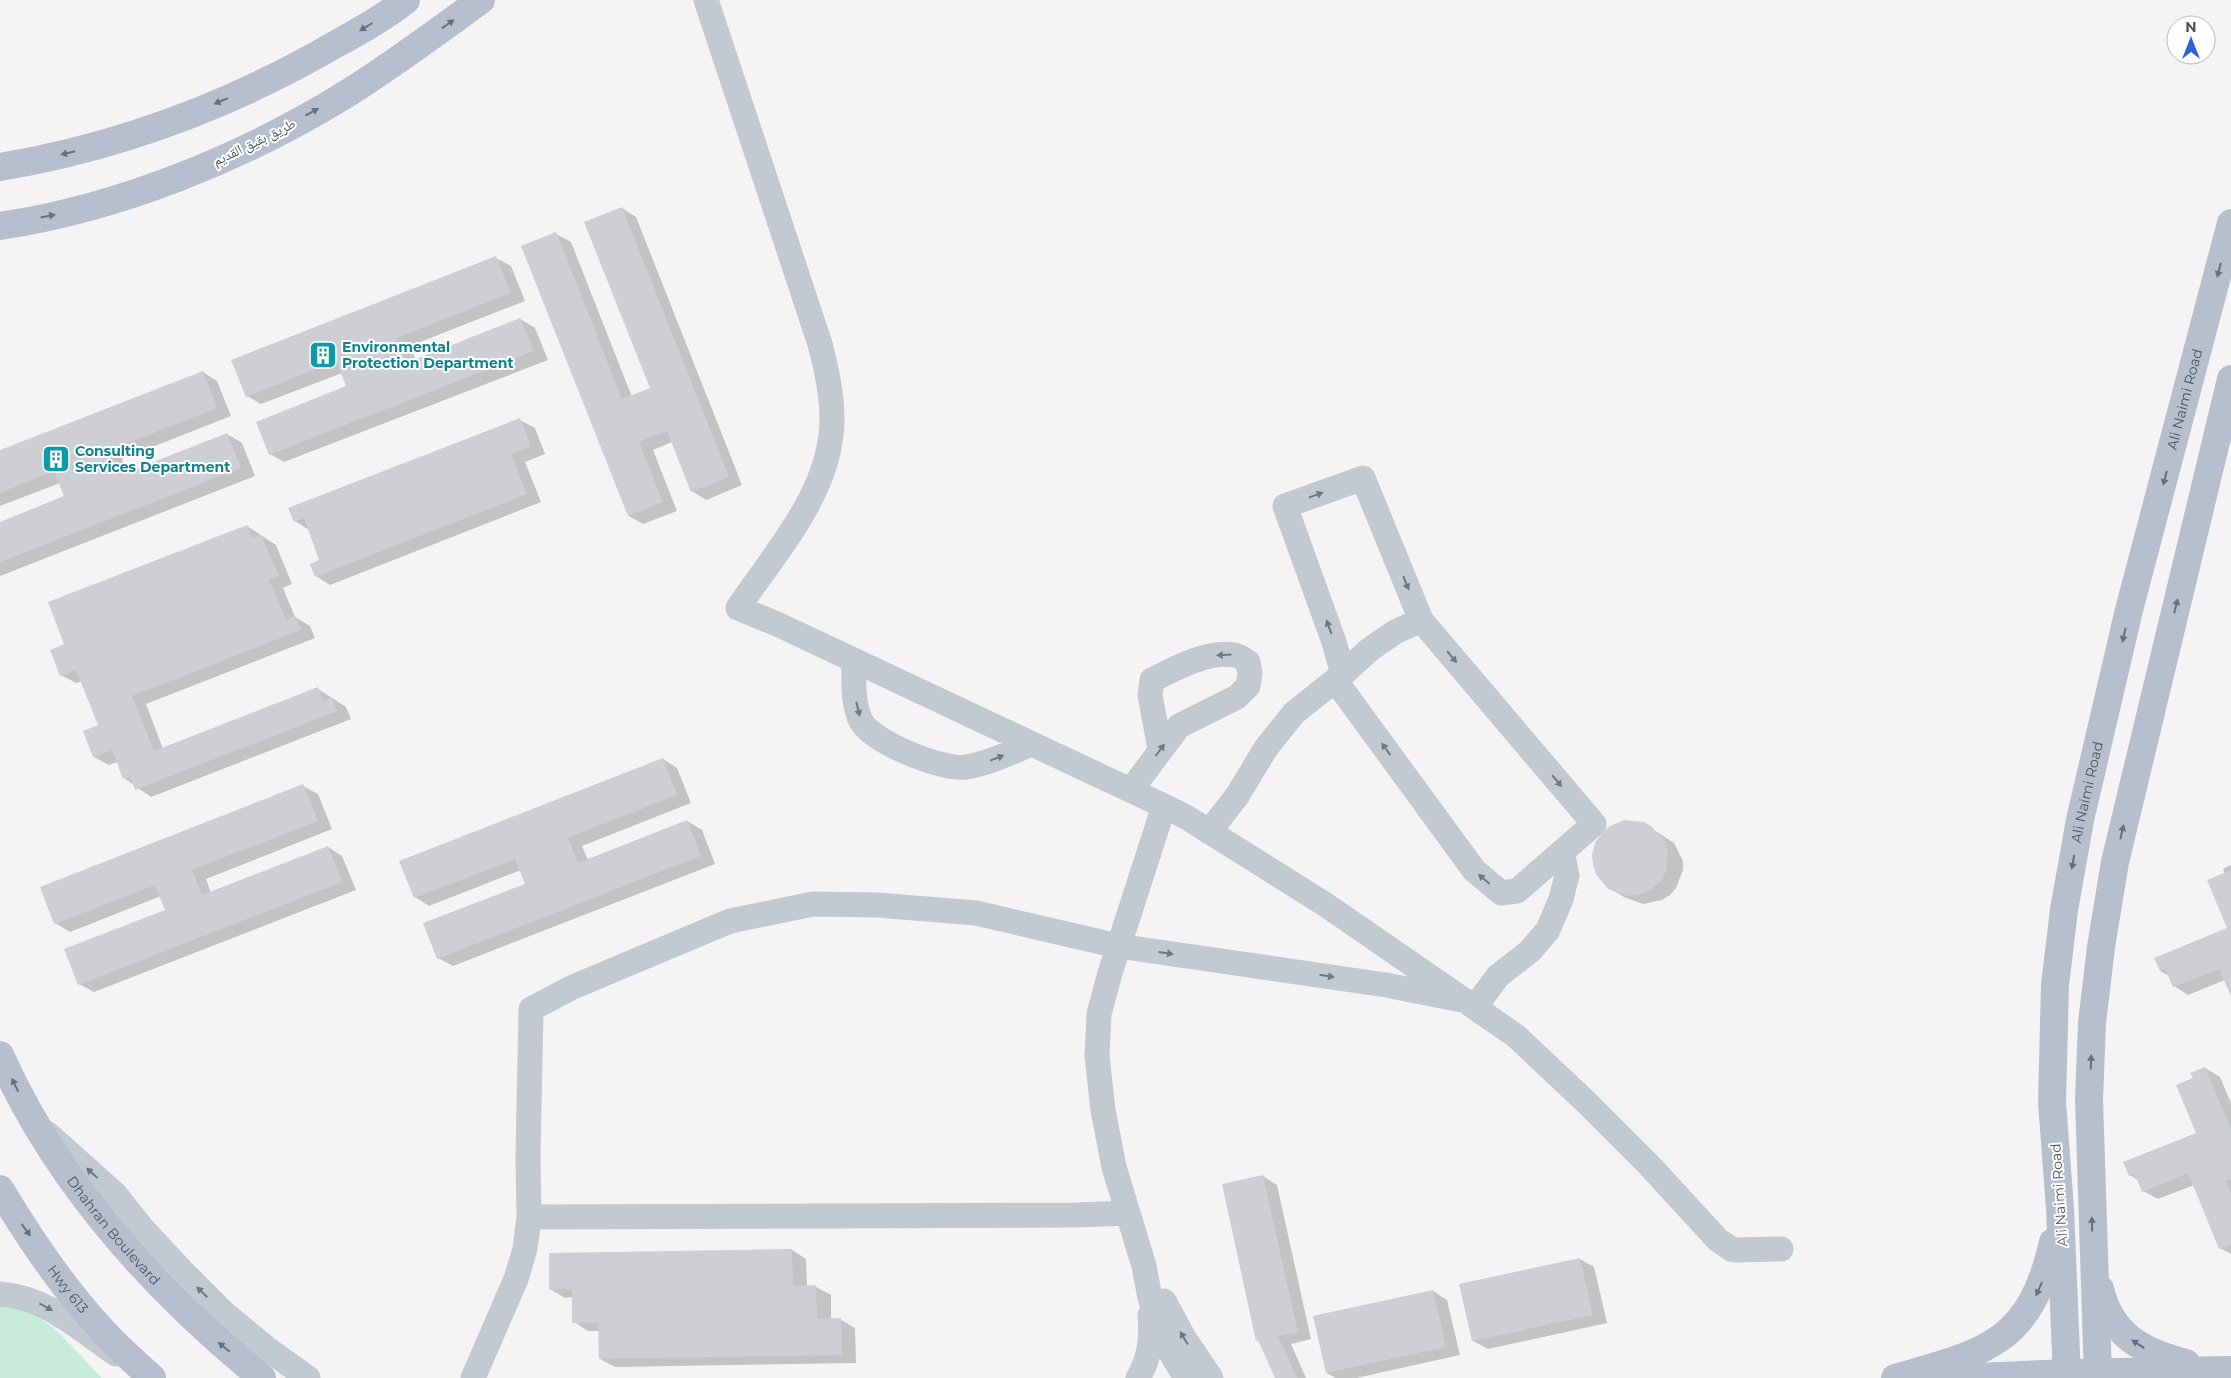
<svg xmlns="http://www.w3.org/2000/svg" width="2231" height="1378" font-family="Montserrat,'Noto Naskh Arabic',sans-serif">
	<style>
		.green { fill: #c7edda }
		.shadow { fill: #0003 }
		.building { fill: #cdcfd4 }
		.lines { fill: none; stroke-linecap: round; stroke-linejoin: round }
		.minor { stroke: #c2c9d0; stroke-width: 25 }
		.major { stroke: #b6bfce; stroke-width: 28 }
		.oneway { fill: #666f7b }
		.oneway2 { fill: #6f7781 }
		.labels { text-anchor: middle; stroke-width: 4; stroke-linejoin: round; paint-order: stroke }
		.street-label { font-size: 14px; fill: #4c545f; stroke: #fff }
		.culture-label { font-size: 14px; font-weight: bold; fill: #0d838f; stroke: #fff; text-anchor: start }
	</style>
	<rect width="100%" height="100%" fill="#f5f3f3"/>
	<path class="green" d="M0 1304C51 1312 69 1346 102 1378H0Z"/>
	<path class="shadow" d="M622 208 636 217 742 485 706 500 692 491 672 442 653 450 677 511 643 524 629 516 556 234 571 242 632 397 651 389Z
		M496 258 511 266 525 301 410 346 416 360 520 319 535 328 548 360 284 462 270 454 347 387 342 373 261 404 247 396Z
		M203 372 217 381 231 416 122 459 127 473 227 434 242 443 255 476 0 576V523L66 497 60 483 0 506V451Z
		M520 420 535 428 545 454 525 462 541 502 330 585 316 576 321 561 309 530 295 521Z
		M247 526 276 545 292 584 283 588 295 617 310 626 315 638 146 704 163 749 318 689 346 707 351 719 151 797 124 778 117 762 109 765 94 757 85 731 100 726 82 681 76 683 61 675 66 645Z
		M663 759 677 768 691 803 582 846 588 860 687 821 702 830 715 864 453 966 438 958 526 884 521 870 429 906 415 897Z
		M303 786 318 794 332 829 206 879 211 893 328 847 342 856 356 890 94 992 79 984 167 911 161 896 70 932 55 923Z
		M1643 823 1674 843 1683 861V870L1676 888 1670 895 1662 900 1643 904 1624 897 1609 888Z
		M2231 865V995L2225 980 2188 995 2174 986 2169 976 2160 971 2228 929 2225 874 2223 869Z
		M2205 1068 2220 1077 2231 1103V1254L2220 1248 2194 1185 2158 1199 2143 1191 2139 1181 2130 1175 2198 1134 2194 1079Z
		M1263 1176 1277 1185 1311 1339 1291 1344 1306 1378H1276L1260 1341 1257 1340Z
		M792 1250 806 1259 807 1287H816L831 1295V1320H841L855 1328 856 1363 615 1367 600 1359V1331H588L574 1322 573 1297 565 1298 550 1289Z
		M1580 1259 1594 1267 1607 1323 1488 1349 1473 1341Z
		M1433 1291 1447 1300 1460 1355 1356 1378H1336L1327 1373Z"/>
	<path class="building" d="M622 207 729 477 691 492 667 431 639 442 663 502 628 516 521 246 556 232 622 399 650 388 584 222Z
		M496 256 511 293 396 338 406 363 520 318 534 351 269 455 256 422 346 386 336 361 246 397 231 360Z
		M203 371 217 408 108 451 118 476 227 433 241 468 0 562V522L64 496 54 471 0 493V450Z
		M520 418 531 446 511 454 527 494 315 577 310 564 319 560 304 518 294 522 288 508Z
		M247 525 252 538 261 535 279 576 269 580 286 620 295 616 301 630 132 696 154 751 318 687 323 701 332 698 337 711 135 790 130 776 123 779 112 750 93 757 83 731 98 725 76 670 60 676 50 650 64 644 48 602Z
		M663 758 677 795 568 838 578 863 687 820 701 856 437 959 423 923 525 884 515 859 414 898 399 861Z
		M303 784 318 821 192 870 202 895 328 846 342 882 78 985 64 949 165 910 155 885 54 924 40 887Z
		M1624 820 1644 822 1652 827 1665 842 1668 851 1666 871 1662 880 1647 892 1637 895 1627 896 1608 889 1596 874 1593 864 1592 854 1596 841 1608 827Z
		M2231 870V996L2219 969 2173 987 2165 969 2160 971 2154 958 2227 928 2207 880Z
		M2205 1067 2231 1129V1179L2226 1181 2231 1194V1244L2219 1249 2188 1173 2142 1192 2135 1174 2129 1176 2123 1162 2196 1133 2176 1085 2193 1078 2190 1073Z
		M1263 1175 1298 1332 1278 1336 1297 1378H1275L1258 1340 1256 1341 1222 1184Z
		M792 1249 793 1286 816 1285 817 1319 841 1318 842 1355 599 1359 598 1323H572V1289L549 1290V1253Z
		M1580 1258 1593 1315 1472 1341 1459 1284Z
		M1433 1290 1446 1347 1326 1373 1313 1316Z"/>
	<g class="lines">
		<path class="minor" d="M706 0 820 344C826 368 832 393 832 419 832 491 776 551 738 608L777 624 1164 806 1110 973 1099 1014 1097 1056 1103 1110 1114 1167 1144 1266 1150 1298 1169 1350 1186 1378
			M854 660C854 679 852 703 861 721 872 742 943 771 966 767 989 763 1010 753 1031 744
			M1335 680 1474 870 1501 893 1517 891 1594 824 1421 620 1363 478 1285 506 1334 642 1343 674
			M1131 790 1179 726 1237 697 1248 686 1250 674 1248 662C1244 660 1239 655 1234 655 1209 650 1174 669 1152 680L1150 695 1160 749
			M1164 806 1186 817 1326 905 1516 1036 1585 1101 1649 1165 1718 1240 1733 1250 1781 1249
			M1209 832 1237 796 1266 748 1294 713 1343 674 1369 650 1395 632 1421 620
			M1475 1007 1498 976 1530 951 1548 930 1561 899 1567 875 1562 852
			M48 1134 115 1194 142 1228 182 1271 225 1314 270 1351 308 1378
			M529 1217 1075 1215 1127 1213
			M0 1294C45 1297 80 1329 116 1354
			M1164 1301 1184 1338 1211 1378
			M473 1378 516 1279 525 1249 529 1217 528 1157 531 1009 573 987 730 921 813 904 877 905 976 913 1118 946 1386 985 1467 1001
			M1138 1378C1150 1358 1152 1338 1150 1315"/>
		<g class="major">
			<path d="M0 167C118 147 233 104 336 44 360 31 385 17 406 0"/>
			<path d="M0 226C120 208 245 157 348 93 394 64 437 32 481 0"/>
			<path id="s1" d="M0 1055C57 1183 154 1290 262 1378"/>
			<path id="s2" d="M0 1189C28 1236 64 1289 102 1330 117 1347 135 1362 152 1378"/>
			<path d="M2100 1289C2111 1335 2142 1352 2186 1363"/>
			<path d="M1895 1378C1986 1352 2030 1344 2053 1242"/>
			<path d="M1953 1378 2067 1373 2231 1370"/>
			<path id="s3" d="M2067 1378 2060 1209 2052 1102 2055 985 2064 910 2080 820 2129 610 2231 223"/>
			<path d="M2098 1378 2089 1099 2092 1023 2101 947 2115 862 2231 379"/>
		</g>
	</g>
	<defs><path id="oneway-solid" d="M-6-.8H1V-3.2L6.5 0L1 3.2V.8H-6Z" transform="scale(1.25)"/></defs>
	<g class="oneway">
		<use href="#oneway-solid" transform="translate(448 24) rotate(-36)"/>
		<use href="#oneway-solid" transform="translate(366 27) rotate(148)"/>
		<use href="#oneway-solid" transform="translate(221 101) rotate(157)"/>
		<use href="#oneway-solid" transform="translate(312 112) rotate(-29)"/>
		<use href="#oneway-solid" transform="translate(68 153) rotate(167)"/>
		<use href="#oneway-solid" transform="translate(48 216) rotate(-11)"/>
		<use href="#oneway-solid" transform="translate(2219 270) rotate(104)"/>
		<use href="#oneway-solid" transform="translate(2165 478) rotate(105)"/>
		<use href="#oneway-solid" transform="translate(2176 606) rotate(-76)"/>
		<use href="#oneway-solid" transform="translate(2124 635) rotate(103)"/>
		<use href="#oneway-solid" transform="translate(2122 832) rotate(-77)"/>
		<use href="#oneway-solid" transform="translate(2073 862) rotate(100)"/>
		<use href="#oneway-solid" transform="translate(2091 1062) rotate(-88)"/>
		<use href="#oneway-solid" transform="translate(15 1085) rotate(-116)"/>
		<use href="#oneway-solid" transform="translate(2092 1224) rotate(-91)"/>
		<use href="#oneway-solid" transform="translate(26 1230) rotate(54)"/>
		<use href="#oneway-solid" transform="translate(2039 1289) rotate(114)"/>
		<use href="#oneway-solid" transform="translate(2138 1344) rotate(-147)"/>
		<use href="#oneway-solid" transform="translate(224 1347) rotate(-141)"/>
	</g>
	<g class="oneway2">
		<use href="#oneway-solid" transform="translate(1316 495) rotate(-19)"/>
		<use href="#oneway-solid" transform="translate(1406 583) rotate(68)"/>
		<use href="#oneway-solid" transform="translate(1329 627) rotate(-110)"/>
		<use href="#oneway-solid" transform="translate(1224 655) rotate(177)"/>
		<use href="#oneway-solid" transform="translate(1452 657) rotate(50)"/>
		<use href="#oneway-solid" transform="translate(858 709) rotate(76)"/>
		<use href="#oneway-solid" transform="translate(1386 749) rotate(-126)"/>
		<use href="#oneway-solid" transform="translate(1160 750) rotate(-53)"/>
		<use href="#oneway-solid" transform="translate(997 758) rotate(-21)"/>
		<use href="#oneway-solid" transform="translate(1557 781) rotate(50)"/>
		<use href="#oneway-solid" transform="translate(1484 879) rotate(-139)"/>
		<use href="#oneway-solid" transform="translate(1166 953) rotate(8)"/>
		<use href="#oneway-solid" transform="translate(1327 976) rotate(9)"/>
		<use href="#oneway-solid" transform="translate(92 1173) rotate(-138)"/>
		<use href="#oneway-solid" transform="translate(202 1292) rotate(-135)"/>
		<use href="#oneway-solid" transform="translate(46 1307) rotate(29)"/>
		<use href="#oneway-solid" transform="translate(1184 1338) rotate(-121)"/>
	</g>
	<defs>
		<g id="building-square" transform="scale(1.4375)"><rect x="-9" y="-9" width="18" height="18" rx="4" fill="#0f9aa8" stroke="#fff"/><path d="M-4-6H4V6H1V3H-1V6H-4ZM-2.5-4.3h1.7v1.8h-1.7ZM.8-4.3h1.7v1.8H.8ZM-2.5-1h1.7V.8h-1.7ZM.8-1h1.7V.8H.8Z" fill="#fff"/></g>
	</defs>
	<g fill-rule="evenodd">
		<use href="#building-square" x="323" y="355"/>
		<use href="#building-square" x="56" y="459"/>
	</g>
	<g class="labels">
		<g class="street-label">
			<text transform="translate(254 142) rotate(-26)" y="5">طريق بقيق القديم</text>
			<text dy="5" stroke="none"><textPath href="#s3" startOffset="994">Ali Naimi Road</textPath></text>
			<text dy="5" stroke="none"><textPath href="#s3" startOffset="589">Ali Naimi Road</textPath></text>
			<text transform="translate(2059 1195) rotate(-94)" y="5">Ali Naimi Road</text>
			<text dy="5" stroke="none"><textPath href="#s1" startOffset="210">Dhahran Boulevard</textPath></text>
			<text dy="5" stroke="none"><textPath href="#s2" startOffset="121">Hwy 613</textPath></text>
		</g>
		<g class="culture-label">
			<text x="342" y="352">Environmental<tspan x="342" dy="16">Protection Department</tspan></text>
			<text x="75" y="456">Consulting<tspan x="75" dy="16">Services Department</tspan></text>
		</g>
	</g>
	<g transform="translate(2191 40)"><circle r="24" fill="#ffffff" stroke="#b7bbbf"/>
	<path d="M0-4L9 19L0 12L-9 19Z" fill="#2d64d4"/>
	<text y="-8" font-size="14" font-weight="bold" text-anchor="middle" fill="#4c545f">N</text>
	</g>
</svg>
